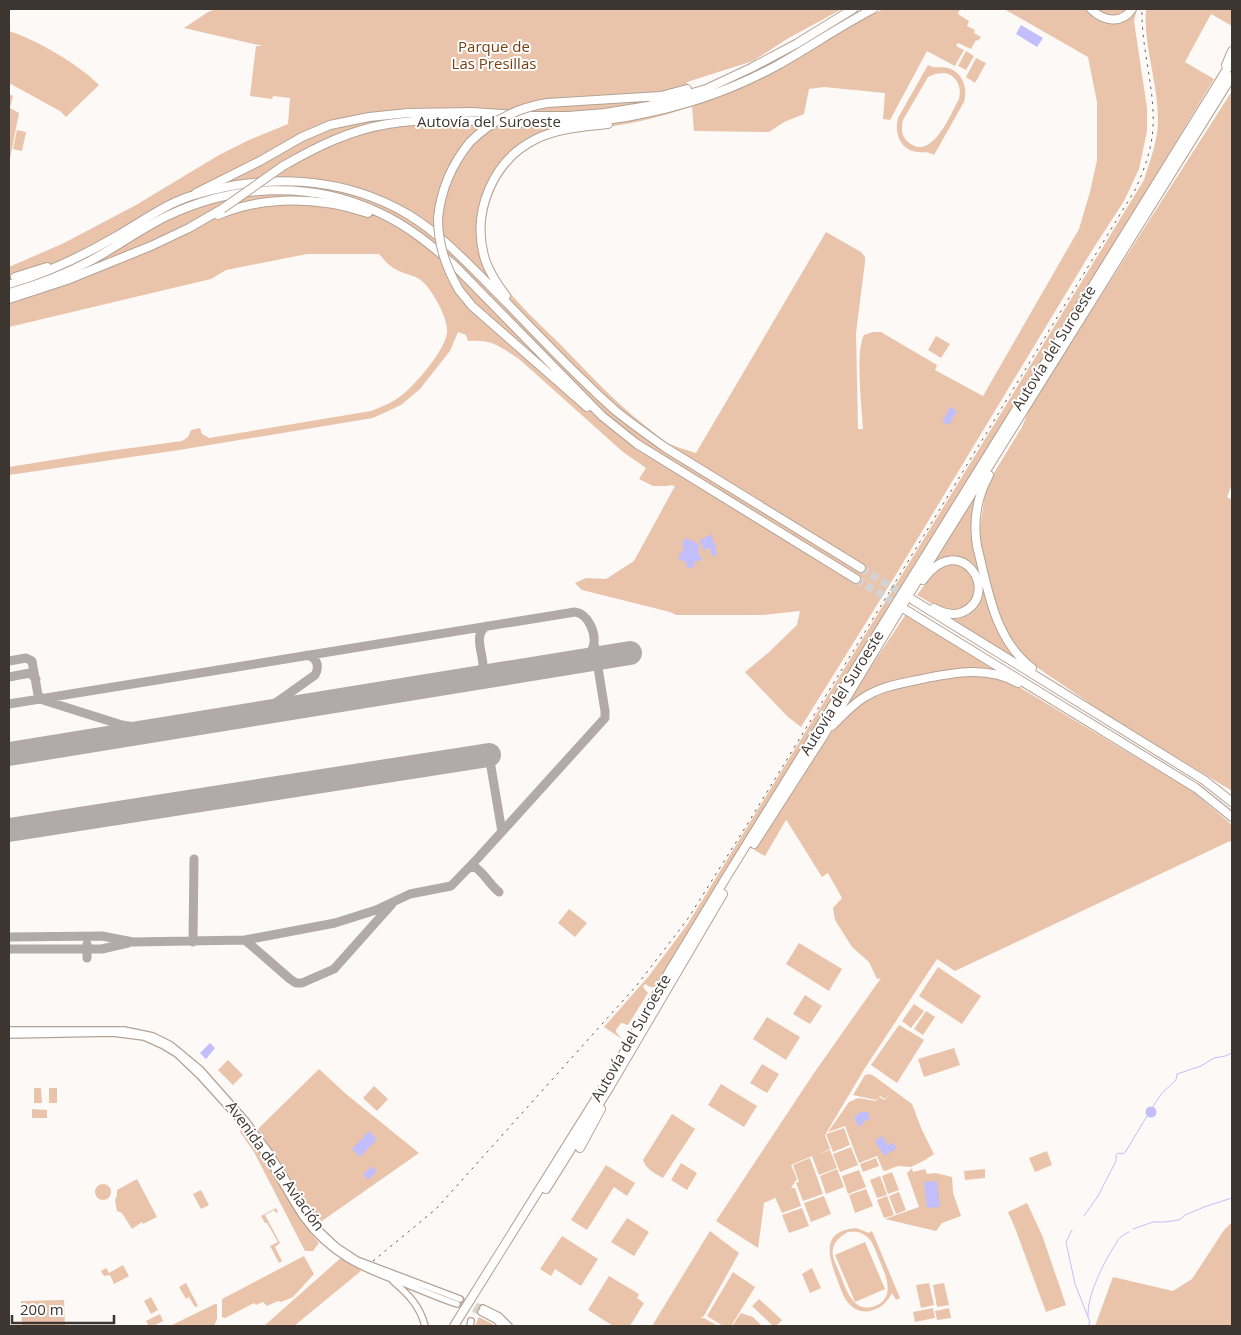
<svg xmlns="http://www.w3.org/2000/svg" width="1241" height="1335" font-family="'Open Sans',sans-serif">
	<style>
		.green { fill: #eac4aa; fill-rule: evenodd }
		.water { fill: #c1befb }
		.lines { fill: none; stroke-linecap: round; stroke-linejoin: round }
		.stream { stroke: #c1befb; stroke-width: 1 }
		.taxiway { stroke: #b0aba8; stroke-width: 9 }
		.runway { stroke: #b0aba8; stroke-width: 24 }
		.secondary-tunnel { stroke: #d6d2cf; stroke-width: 5.5; stroke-dasharray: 5.5 3; stroke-linecap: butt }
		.motorway-tunnel { stroke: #d6d2cf; stroke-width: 8; stroke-dasharray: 8 4; stroke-linecap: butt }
		.secondary-casing { stroke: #b4a295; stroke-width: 8 }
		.motorway-casing { stroke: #b4a295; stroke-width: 10 }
		.secondary { stroke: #fff; stroke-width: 5.5 }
		.motorway { stroke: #fff; stroke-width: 8 }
		.rail { stroke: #645d59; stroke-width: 1; stroke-dasharray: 2.5 5; stroke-linecap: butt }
		.motorway-bridge-casing { stroke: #b4a295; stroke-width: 10; stroke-linecap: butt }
		.motorway-bridge { stroke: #fff; stroke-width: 8 }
		.labels { text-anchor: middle; stroke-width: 4; stroke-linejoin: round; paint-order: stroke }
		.park-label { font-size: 15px; fill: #764115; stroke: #fff }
		.street-label { font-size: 15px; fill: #3c3530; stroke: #fff }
	</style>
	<rect width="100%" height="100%" fill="#fdf9f7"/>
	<path class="green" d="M216 9H842L787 39 753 61 687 82 693 106 772 72 844 29 883 9H960L958 14 969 21 967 26 975 30 974 33 981 37 978 41 976 40 971 49 958 43 956 46 964 50 955 66 927 51 890 120 883 119 885 93 824 87 809 89 804 114 784 122 769 132 694 131 692 106C665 116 636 123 607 127 580 131 551 131 528 148 494 173 477 218 489 259 498 287 538 322 559 343 586 371 613 400 643 424 651 430 659 438 667 443 676 447 687 450 696 453L826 232 861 252 865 257V262L856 333 858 429H863C862 409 855 351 864 335L873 332H881L937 365 935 370 983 396 1079 229 1090 192 1097 160V102L1088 57 1004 9H1137L1134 21 1147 108V131L1139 169 1124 201 1091 252 895 576 801 727 788 717 745 672 768 653 797 625 800 611 763 615H676L670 612 582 590 575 583 586 578 606 579 634 561 675 486 670 485 668 486H653L639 479 646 468 623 452 519 359C499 346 492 339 468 341L466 335 458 332 450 351 420 389 401 405 373 418 179 450 9 475V467L102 452 182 441 188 437 191 430 200 428 202 434 209 438 371 411C382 407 393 402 402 395 416 384 445 350 447 333 449 320 433 291 423 282 416 275 407 275 399 271 390 267 385 261 379 254H307L226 270 211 279 9 327V267L64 243 136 205 219 155 249 140 288 124 290 98 273 96 272 99 250 96 256 46H263L184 28 208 12Z
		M1146 9H1232V26L1211 14 1185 62 1214 79 1059 335C1049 345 1043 357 1037 369L658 984 655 987H650L645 984 643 987 648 993 628 1025 621 1023 616 1030V1032L622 1039 604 1027 648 977 687 925 1144 180C1150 160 1158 141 1158 120 1158 82 1143 46 1146 9Z
		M9 31C35 39 80 65 99 85L66 117 60 111 9 83Z
		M966 51 974 56 966 70 958 66Z
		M976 58 986 63 975 83 966 77Z
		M928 65C935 69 941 66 948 68 963 72 968 89 964 102L934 155C927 151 925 153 918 152 900 150 894 133 898 118ZM944 73C957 75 962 87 959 99 950 115 931 164 907 141 901 135 901 128 903 120L928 77 935 74Z
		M1232 91V484L1227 497 1232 500V791L1104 713 1032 664 1013 644 1001 622 984 562 979 533 985 494 989 481 1022 427 1031 405Z
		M9 94 13 96 10 108 19 113 9 164Z
		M17 130 26 132 22 151 13 149Z
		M936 336 950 344 941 358 928 350Z
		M975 493 977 496 973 516 987 597 1018 659 948 618C997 614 989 556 950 557 945 557 940 560 936 562L934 561Z
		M949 563 966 567 972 573 976 589 973 599 958 612 939 608 917 595 938 567Z
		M906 614 1004 674 969 668 953 669 878 687 834 722Z
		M958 674 995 676 1016 685 1192 791 1232 825V844L1230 841 955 971 937 959 865 1068 825 1135 830 1149 819 1154 830 1150 837 1168 819 1175 812 1156 791 1165 797 1179 791 1188H795L801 1206 782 1213 774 1195 775 1198 764 1203 758 1248 716 1221 814 1073 881 978 877 979 869 962 852 947 835 920 833 908 842 898 828 873 822 877 787 821 786 820 765 856 754 850 835 727 850 711 880 692Z
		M569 909 587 923 575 937 558 923Z
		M799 943 842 969 829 991 786 964Z
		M938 967 981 996 962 1024 919 996Z
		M805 995 822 1006 810 1024 793 1014Z
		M914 1004 924 1011 911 1028 902 1021Z
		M926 1011 935 1017 923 1035 914 1029Z
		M767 1017 800 1037 786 1060 753 1039Z
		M899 1025 924 1040 897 1083 871 1065Z
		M954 1048 960 1065 924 1077 918 1059Z
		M228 1060 243 1075 233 1085 218 1070Z
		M762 1064 779 1074 767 1093 750 1083Z
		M319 1069 346 1094 419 1153 319 1223 258 1129Z
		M869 1074 874 1076 912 1104 922 1130 934 1154 925 1160 911 1167 898 1166 885 1171 883 1170 877 1156 859 1163 845 1126 828 1132 849 1102 858 1098 876 1101 879 1097 885 1100 890 1094 885 1099 880 1096 876 1100 853 1095 865 1075Z
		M721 1084 757 1106 744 1127 708 1105Z
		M374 1086 388 1099 377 1111 363 1098Z
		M34 1088H41L42 1103H34Z
		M49 1088H57V1103H49Z
		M32 1109 47 1110V1118H32Z
		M672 1114 695 1129 663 1178C654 1173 646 1169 643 1160Z
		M243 1126 264 1155 310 1232 319 1243 313 1251H305L254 1152 240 1132 241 1127Z
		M844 1128 850 1145 833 1152 826 1134Z
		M851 1147 858 1165 840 1172 833 1154Z
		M1047 1151 1052 1165 1035 1172 1029 1158Z
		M810 1158 823 1194 803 1201 796 1183 799 1182 793 1165Z
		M876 1158 879 1166 863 1172 860 1164Z
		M681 1163 697 1173 687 1190 671 1180Z
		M606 1165 635 1183 627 1196 614 1187 587 1230 571 1220Z
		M912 1168 913 1172 925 1169 927 1174 936 1173 952 1177 953 1193 961 1216 942 1223 936 1231 885 1219 919 1207 907 1173Z
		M837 1169 844 1187 826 1194 820 1176Z
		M985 1169V1178L965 1180 964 1171Z
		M859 1170 866 1187 848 1194 842 1176Z
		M892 1172 899 1190 888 1194 882 1176Z
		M880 1176 887 1195 877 1198 870 1180Z
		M137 1179 157 1217 143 1224 142 1222 132 1229 122 1213 117 1211 115 1200 117 1195V1190Z
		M95 1192a8 8 0 1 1 16 0a8 8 0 1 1-16 0Z
		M866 1189 873 1206 855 1213 849 1195Z
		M201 1190 209 1205 201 1209 193 1194Z
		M899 1192 906 1210 896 1214 889 1196Z
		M824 1196 831 1214 811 1222 804 1203Z
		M887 1196 894 1215 884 1218 877 1200Z
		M1027 1203 1042 1235 1066 1305 1046 1312 1015 1228 1008 1212Z
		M276 1208 278 1212 276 1213 274 1210 265 1215 280 1243 275 1247 282 1261 279 1263 270 1246 278 1242 267 1223H265L261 1216Z
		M802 1208 809 1226 789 1233 782 1215Z
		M627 1218 649 1232 634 1256 611 1242Z
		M1232 1222V1326H1095L1113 1277 1173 1291 1192 1279 1224 1230Z
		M856 1228 869 1233 872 1231 900 1298 896 1300 892 1293C884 1310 860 1321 846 1300 842 1294 840 1286 837 1279 828 1255 821 1231 856 1228ZM848 1232C853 1232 858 1231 863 1234 873 1239 875 1250 879 1259 885 1274 897 1297 875 1306 853 1314 846 1289 840 1274 837 1266 831 1257 833 1249 835 1240 841 1236 848 1232Z
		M710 1231 739 1253 704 1316 700 1318H704L718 1326H652Z
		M562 1236 598 1259 581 1286 555 1269 551 1276 540 1269Z
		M865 1242 885 1289 855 1302 835 1255Z
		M304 1256 314 1274 293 1297 281 1302 278 1301 267 1306 263 1302 256 1305 254 1303 225 1318 222 1317V1299Z
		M343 1256 361 1271 294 1326H264Z
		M123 1265 129 1276 114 1284 110 1275 104 1276 101 1271 106 1268 109 1273Z
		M812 1268 821 1288 810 1293 802 1274Z
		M733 1272 755 1287 731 1326H723L707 1316Z
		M609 1276 639 1294 637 1298 644 1303 630 1326H613L588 1310Z
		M186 1283 198 1306 195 1307 189 1297 186 1299 179 1287Z
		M929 1283 934 1305 921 1308 916 1285Z
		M944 1283 949 1305 937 1307 933 1285Z
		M151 1297 158 1310 151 1314 144 1301Z
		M759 1299 782 1320 776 1326H773L752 1306Z
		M64 1300 65 1325 22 1326 21 1301Z
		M215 1304H217V1319L214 1326H170Z
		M933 1308 935 1318 915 1322 913 1312Z
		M949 1308 951 1318 937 1320 935 1311Z
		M741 1313 753 1317 762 1326H732Z
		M160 1314 163 1321 153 1326H149L146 1321Z
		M479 1317 496 1326H475Z"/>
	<path class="water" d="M1021 25 1043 38 1037 47 1016 34Z
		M950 407 957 411 949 425 942 422Z
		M709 535H712L713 541 716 546 715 549 717 553 715 557 710 553V548L703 550 702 544 699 541Z
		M685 538 695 542 699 545 698 554 702 558 701 561H695L694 566 691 569 687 567 685 561 679 560V555L684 549 682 544Z
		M210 1043 215 1048 206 1059 200 1053Z
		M1145.5 1112a5.5 5.5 0 1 1 11 0a5.5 5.5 0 1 1-11 0Z
		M861 1112H868L870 1119 863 1122 862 1126H858L854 1117Z
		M369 1131 377 1139 360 1157 352 1149Z
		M882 1136 888 1145 893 1143 897 1148 884 1156 875 1141Z
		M372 1166 377 1171 368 1180 363 1174Z
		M937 1181 940 1207 927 1208 924 1182Z"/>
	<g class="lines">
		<path class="stream" d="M1152 1108 1162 1093 1176 1080 1177 1074 1201 1066 1214 1058 1225 1056 1232 1053
			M1084 1216 1098 1196 1116 1161V1155L1118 1153 1123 1154 1126 1151 1147 1116
			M1133 1229 1153 1222H1164L1179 1220 1185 1215 1204 1207 1232 1198
			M1072 1230 1066 1242 1075 1284 1090 1322 1088 1326
			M1088 1316C1087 1294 1105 1260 1117 1242 1119 1237 1125 1234 1129 1232"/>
		<path class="taxiway" d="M9 661 26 658 32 661 38 695 43 700 122 725 154 730
			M9 677 30 673 36 679
			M473 678 478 676 483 668C484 654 472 634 487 626
			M9 704 575 612C589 614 597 635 593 647 591 654 585 658 579 661
			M249 715 277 702 315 675C320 666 317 658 307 655
			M489 755 502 832
			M469 868 475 867C484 873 490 885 499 892
			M9 937 102 936 133 942 245 940 335 923 376 910 410 894 451 886 478 858 605 718V711L594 643
			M245 940 290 979 296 983H302L334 969 392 904
			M193 942 194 859
			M9 949H102L128 943
			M87 958V944"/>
		<path class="runway" d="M9 754 630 653
			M9 830 489 755"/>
		<path class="secondary-tunnel" d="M460 1299 483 1308
			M457 1304 481 1312"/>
		<path class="motorway-tunnel" d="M861 568 907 597
			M856 579 901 607"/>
		<g class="secondary-casing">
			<path id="secondary" d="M9 1030H124L153 1036 171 1045 200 1069 246 1121 269 1152 311 1219 321 1232 336 1246 357 1260 460 1299
				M9 1035 113 1033 144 1037 162 1045 177 1054 200 1076 239 1119
				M257 1142C274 1167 287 1193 303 1217 329 1254 363 1269 403 1283 421 1290 439 1298 457 1304
				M393 1281C409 1295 420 1306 425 1326
				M483 1308 499 1316 509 1326
				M481 1312 496 1320 502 1326
				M470 1326 471 1321"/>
		</g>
		<g class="motorway-casing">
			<path id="motorway" d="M1091 9C1103 21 1121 25 1132 9
				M1226 65 1232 51
				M547 103 661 96 687 89
				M283 166C316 147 350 130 388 124 436 116 486 122 535 123 568 123 604 122 636 115 686 106 734 89 778 65 810 47 840 26 873 9
				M196 193 260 161 302 137 330 125 369 117 408 113 472 112 534 116H568L605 113 648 106 706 89 751 68 796 44 853 9
				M218 215C266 195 320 197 368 213
				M438 218C441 189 452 164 470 142
				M15 277 47 267
				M9 284C47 273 81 257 115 237 140 223 163 205 191 196 264 173 342 175 409 215 444 236 479 275 508 304 543 340 578 378 616 411 632 424 649 436 666 448L861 568
				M459 290 472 306 587 407
				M9 293C37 285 64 275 90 261 115 248 139 230 165 217 232 184 312 180 380 213 408 226 431 245 454 265L602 416 637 444 856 579
				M506 296C497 284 488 271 484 256 472 211 493 160 536 139 558 128 583 127 608 124
				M9 299 67 280 151 246 189 228 222 209
				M989 475C977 497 973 522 977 546 988 589 994 639 1032 668
				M923 580C960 528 1002 593 963 612 954 616 943 613 934 608
				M913 600 1204 780 1232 802
				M906 610 1196 788 1232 817
				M832 726C842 716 851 706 863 698 880 687 898 684 917 680 952 673 986 665 1018 683
				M754 844 824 735 913 588 1232 76
				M580 1148 601 1109
				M546 1189 609 1088 723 894
				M454 1326 617 1065 670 970 727 876 1232 61"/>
		</g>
		<use href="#secondary" class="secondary"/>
		<use href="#motorway" class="motorway"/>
		<path class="rail" d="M373 1261 436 1209 637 985 687 920 745 828 1135 190C1144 170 1152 149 1153 127 1155 87 1141 49 1142 9"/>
		<g class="motorway-bridge-casing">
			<path id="motorway-bridge" d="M470 142C492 120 517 108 547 103
				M222 209 283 166
				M438 218C438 245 446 267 459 290"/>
		</g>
		<use href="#motorway-bridge" class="motorway-bridge"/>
	</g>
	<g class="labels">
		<g class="park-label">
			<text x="494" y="52">Parque de<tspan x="494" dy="17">Las Presillas</tspan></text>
		</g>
		<g class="street-label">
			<text x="489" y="127">Autovía del Suroeste</text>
			<text transform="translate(1054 348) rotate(-58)" y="5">Autovía del Suroeste</text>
			<text transform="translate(842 693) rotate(-58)" y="5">Autovía del Suroeste</text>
			<text transform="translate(631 1038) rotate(-60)" y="5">Autovía del Suroeste</text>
			<text transform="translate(275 1166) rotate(54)" y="5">Avenida de la Aviación</text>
		</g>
	</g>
	<rect width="1241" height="1335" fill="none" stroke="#3c3530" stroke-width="20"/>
	<path d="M12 1315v8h102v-8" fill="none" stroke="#3c3530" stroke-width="2.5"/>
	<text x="20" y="1315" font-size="15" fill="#3c3530" stroke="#ffffff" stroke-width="4" paint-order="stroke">200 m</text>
</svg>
